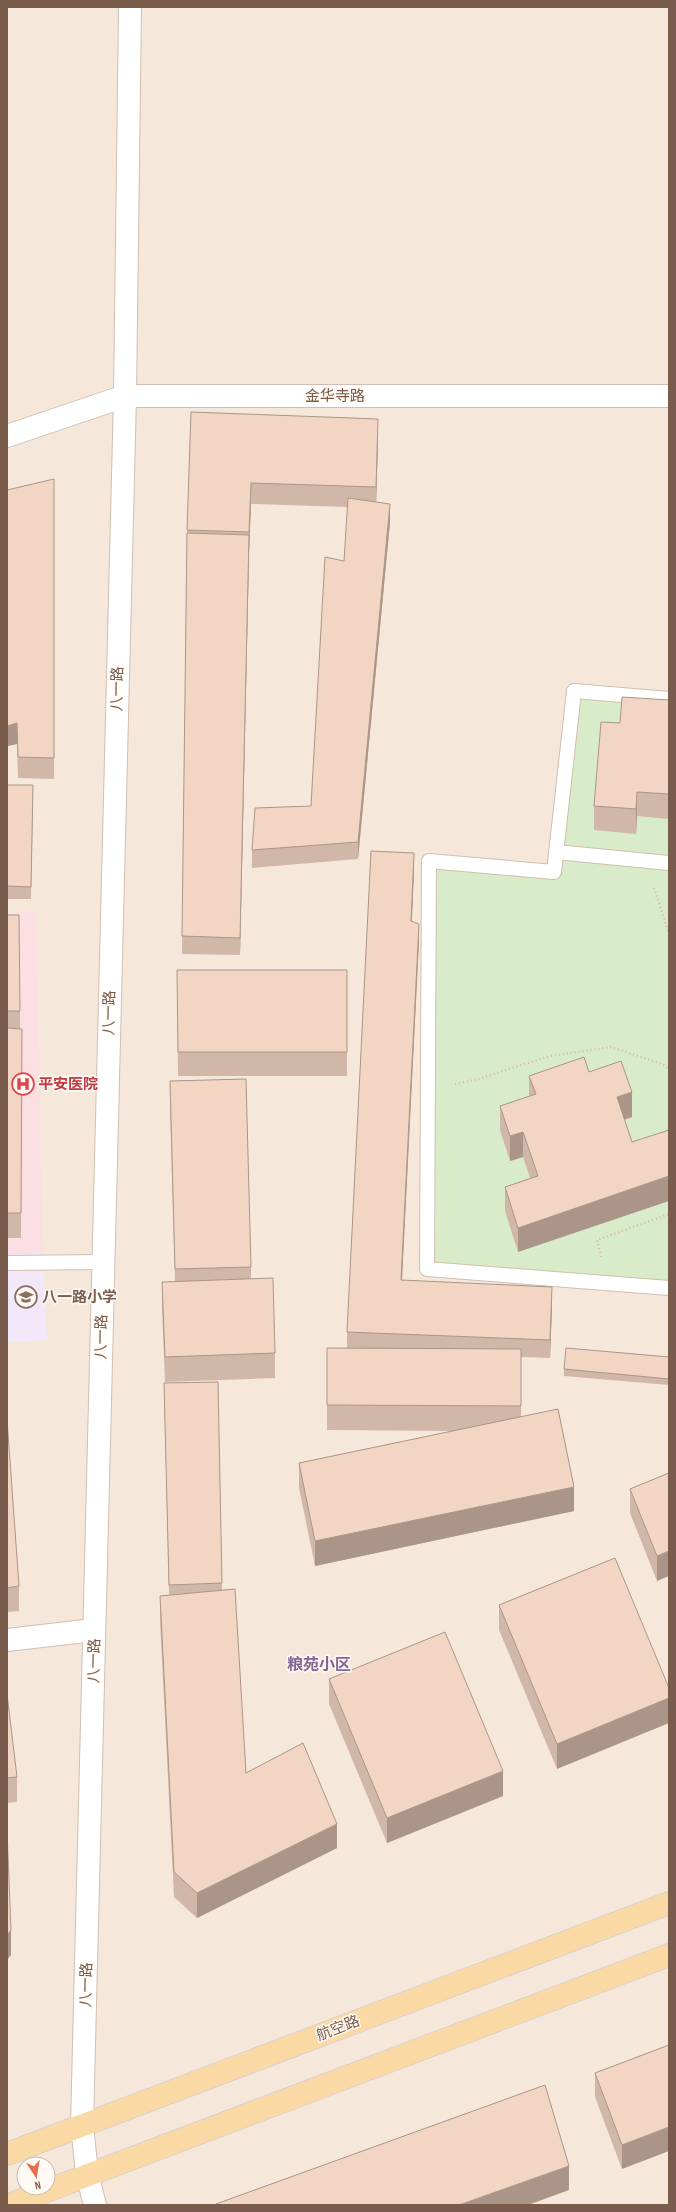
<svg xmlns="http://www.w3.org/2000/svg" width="676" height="2212" font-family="'Sofia Sans Condensed','Noto Sans SC',sans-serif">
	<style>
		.residential { fill: #f5e8da; fill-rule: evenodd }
		.education { fill: #f3e8fa }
		.medical { fill: #fbdfe3 }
		.green { fill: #d8ecc9 }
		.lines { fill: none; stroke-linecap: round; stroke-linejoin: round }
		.service-casing { stroke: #d1beb0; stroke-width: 16 }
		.minor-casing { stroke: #d1beb0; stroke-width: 24 }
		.tertiary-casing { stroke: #d1beb0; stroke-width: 24 }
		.primary-casing { stroke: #dad1cd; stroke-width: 24 }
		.path { stroke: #d9b8a5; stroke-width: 2.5; stroke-dasharray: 1 3; stroke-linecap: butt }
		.service { stroke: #fff; stroke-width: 14 }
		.minor { stroke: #fff; stroke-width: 22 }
		.tertiary { stroke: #fff; stroke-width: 22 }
		.primary { stroke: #fbd9a5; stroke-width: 22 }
		.wall { fill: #d1b7a8 }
		.shaded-wall { fill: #aa9588 }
		.building { fill: #f3d5c3; stroke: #aa9588 }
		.labels { text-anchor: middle; stroke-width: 3; stroke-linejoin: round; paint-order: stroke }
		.street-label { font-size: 15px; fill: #7a5c4d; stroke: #fffaf3 }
		.health-label { font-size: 15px; font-weight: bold; fill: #be3a42; stroke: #fffaf3; text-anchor: start }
		.education-label { font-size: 15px; font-weight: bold; fill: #785e54; stroke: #fffaf3; text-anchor: start }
		.neighbourhood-label { font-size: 16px; font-weight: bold; fill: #846695; stroke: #fffaf3 }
	</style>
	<rect width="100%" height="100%" fill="#fdf6ec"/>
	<path class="residential" d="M7 7H669V2205H7ZM24 2164H48V2188H24Z"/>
	<path class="education" d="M7 1254H43L47 1340 7 1342Z"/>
	<path class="medical" d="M36 911 43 1254H7V914Z"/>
	<path class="green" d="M574 691 669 699V1287L427 1269 429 861 553 872Z"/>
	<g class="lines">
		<g class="service-casing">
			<path id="service" d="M669 699 574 691 554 872 429 861 427 1269 669 1288
				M556 852 669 863
				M7 1263 103 1262"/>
		</g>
		<g class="minor-casing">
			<path id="minor" d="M7 436 125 396H669
				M7 1640 94 1630"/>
		</g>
		<g class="tertiary-casing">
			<path id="tertiary" d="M95 2205 87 2174 82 2125 125 396 130 7"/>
		</g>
		<g class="primary-casing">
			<path id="primary" d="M7 2154 669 1903
				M9 2205 669 1955"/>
		</g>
		<path class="path" d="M654 888 669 933
			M455 1084 478 1079 550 1056 611 1047 662 1064 669 1069
			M601 1257 597 1240 669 1214"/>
		<use href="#service" class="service"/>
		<use href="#minor" class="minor"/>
		<use href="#tertiary" class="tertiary"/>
		<use href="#primary" class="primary"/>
	</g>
	<path class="wall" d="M191 412 378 440 376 502 390 522 358 859 252 868V850L311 806 344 561 348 507 251 504 249 553 240 955 182 954 187 530Z
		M54 479V779L18 778 17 744 7 746Z
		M669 700V819L637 816 636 834 594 830V806L620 723Z
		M7 785 33 798 31 899H7Z
		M414 870 412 921 419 941 402 1280 552 1305 550 1358 521 1357V1417L574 1511 315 1566 299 1488V1463L456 1431 327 1430V1348H347V1332Z
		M7 915 20 1011V1029H22L21 1238H7Z
		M177 970H347V1076H178Z
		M589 1072 632 1117 624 1120 518 1252 505 1211V1187L530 1178 523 1157 510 1161 500 1130V1106L529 1096V1076Z
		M170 1081 251 1267V1279L275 1353V1378L165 1382 162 1307V1282H175L170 1105Z
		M669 1357V1385L564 1376V1369Z
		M218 1382 222 1590 246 1773 337 1848 197 1918 174 1897 160 1621V1596L169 1595 164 1383Z
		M7 1419 19 1586V1611L7 1612Z
		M669 1473 657 1581 630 1513V1489Z
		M615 1558 557 1769 499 1630V1605Z
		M329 1679 503 1796 387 1843 329 1704Z
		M7 1694 17 1777V1802L7 1803Z
		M669 2045 622 2169 595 2097V2073Z"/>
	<path class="shaded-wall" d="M378 419V440L376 508V487Z
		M251 483V504L249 553V532Z
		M390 504V522L358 859V842Z
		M249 535V553L240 955V938Z
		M17 723V744L7 746V726Z
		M637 792V816L636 834V809Z
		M414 853V870L411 938V921Z
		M419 924V941L401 1298V1280Z
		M632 1092V1117L617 1122V1097Z
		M523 1132V1157L510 1161V1136Z
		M669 1176V1201L518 1252V1228Z
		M552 1287V1305L550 1358V1340Z
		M574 1487V1511L315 1566V1541Z
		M669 1551V1576L657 1581V1556Z
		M669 1698V1723L557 1769V1744Z
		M503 1771V1796L387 1843V1818Z
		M337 1824V1848L197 1918V1893Z
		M11 1930V1955L7 1960V1935Z
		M669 2127V2151L622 2169V2145Z
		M569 2166V2190L528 2205H459Z"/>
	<path class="building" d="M191 412 378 419 376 487 251 483 249 532 187 530Z
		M54 479V758L18 757 17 723 7 726V490Z
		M348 498 390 504 358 842 252 850 255 808 311 806 325 557 344 561Z
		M187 533 249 535 240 938 182 936Z
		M622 697 669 700V794L637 792 636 809 594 806 601 722 620 723Z
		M7 785H33L31 887 7 886Z
		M371 851 414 853 411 921 419 924 401 1280 552 1287 550 1340 347 1332Z
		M7 915H19L20 1011H7Z
		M177 970H347V1052H178Z
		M7 1028 22 1029 21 1213H7Z
		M584 1057 589 1072 621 1061 632 1092 617 1097 632 1142 669 1130V1176L518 1228 505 1187 538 1176 523 1132 510 1136 500 1106 536 1094 529 1076Z
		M246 1079 251 1267 175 1269 170 1081Z
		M273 1278 275 1353 165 1357 162 1282Z
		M327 1348 521 1349V1406L327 1405Z
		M566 1348 669 1357V1379L564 1369Z
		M218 1382 222 1583 169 1585 164 1383Z
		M558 1409 574 1487 315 1541 299 1463Z
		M7 1419 19 1586 7 1588Z
		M669 1473V1551L657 1556 630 1489Z
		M615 1558 669 1688V1698L557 1744 499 1605Z
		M235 1589 246 1773 303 1743 337 1824 197 1893 174 1872 160 1596Z
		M445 1632 503 1771 387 1818 329 1679Z
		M7 1694 17 1777 7 1778Z
		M7 1831 11 1930 7 1935Z
		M669 2045V2127L622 2145 595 2073Z
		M545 2085 569 2166 459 2205H215L216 2204Z"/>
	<defs>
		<g id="hospital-ring" transform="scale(1.15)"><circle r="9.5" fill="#fffaf3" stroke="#e0444e" stroke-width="1.5"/><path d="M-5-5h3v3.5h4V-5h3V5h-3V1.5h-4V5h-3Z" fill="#e0444e"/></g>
		<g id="school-ring" transform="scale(1.15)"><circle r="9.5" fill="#fffaf3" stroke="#8d6e63" stroke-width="1.5"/><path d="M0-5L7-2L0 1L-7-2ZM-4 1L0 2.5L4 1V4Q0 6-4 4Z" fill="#8d6e63"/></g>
	</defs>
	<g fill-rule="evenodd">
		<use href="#hospital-ring" x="23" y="1084"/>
		<use href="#school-ring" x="26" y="1297"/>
	</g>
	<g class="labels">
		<g class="street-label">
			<text x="335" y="401">金华寺路</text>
			<text transform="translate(117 689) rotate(-89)" y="5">八一路</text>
			<text transform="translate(109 1013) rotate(-89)" y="5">八一路</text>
			<text transform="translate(101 1337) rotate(-89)" y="5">八一路</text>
			<text transform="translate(94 1661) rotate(-89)" y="5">八一路</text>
			<text transform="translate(86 1985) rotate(-89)" y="5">八一路</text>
			<text transform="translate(338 2028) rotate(-21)" y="5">航空路</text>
		</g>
		<g class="health-label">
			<text x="38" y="1089">平安医院</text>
		</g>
		<g class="education-label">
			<text x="42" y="1302">八一路小学</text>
		</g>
		<g class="neighbourhood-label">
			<text x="319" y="1670">粮苑小区</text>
		</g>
	</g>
	<rect width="676" height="2212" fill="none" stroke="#7a5c4d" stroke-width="16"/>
	<g transform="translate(36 2176) rotate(168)"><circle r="19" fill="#fffaf3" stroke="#cabbb1"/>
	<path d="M0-3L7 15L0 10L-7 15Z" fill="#e76f51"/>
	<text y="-6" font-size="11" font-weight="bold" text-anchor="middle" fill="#7a5c4d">N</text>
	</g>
</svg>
